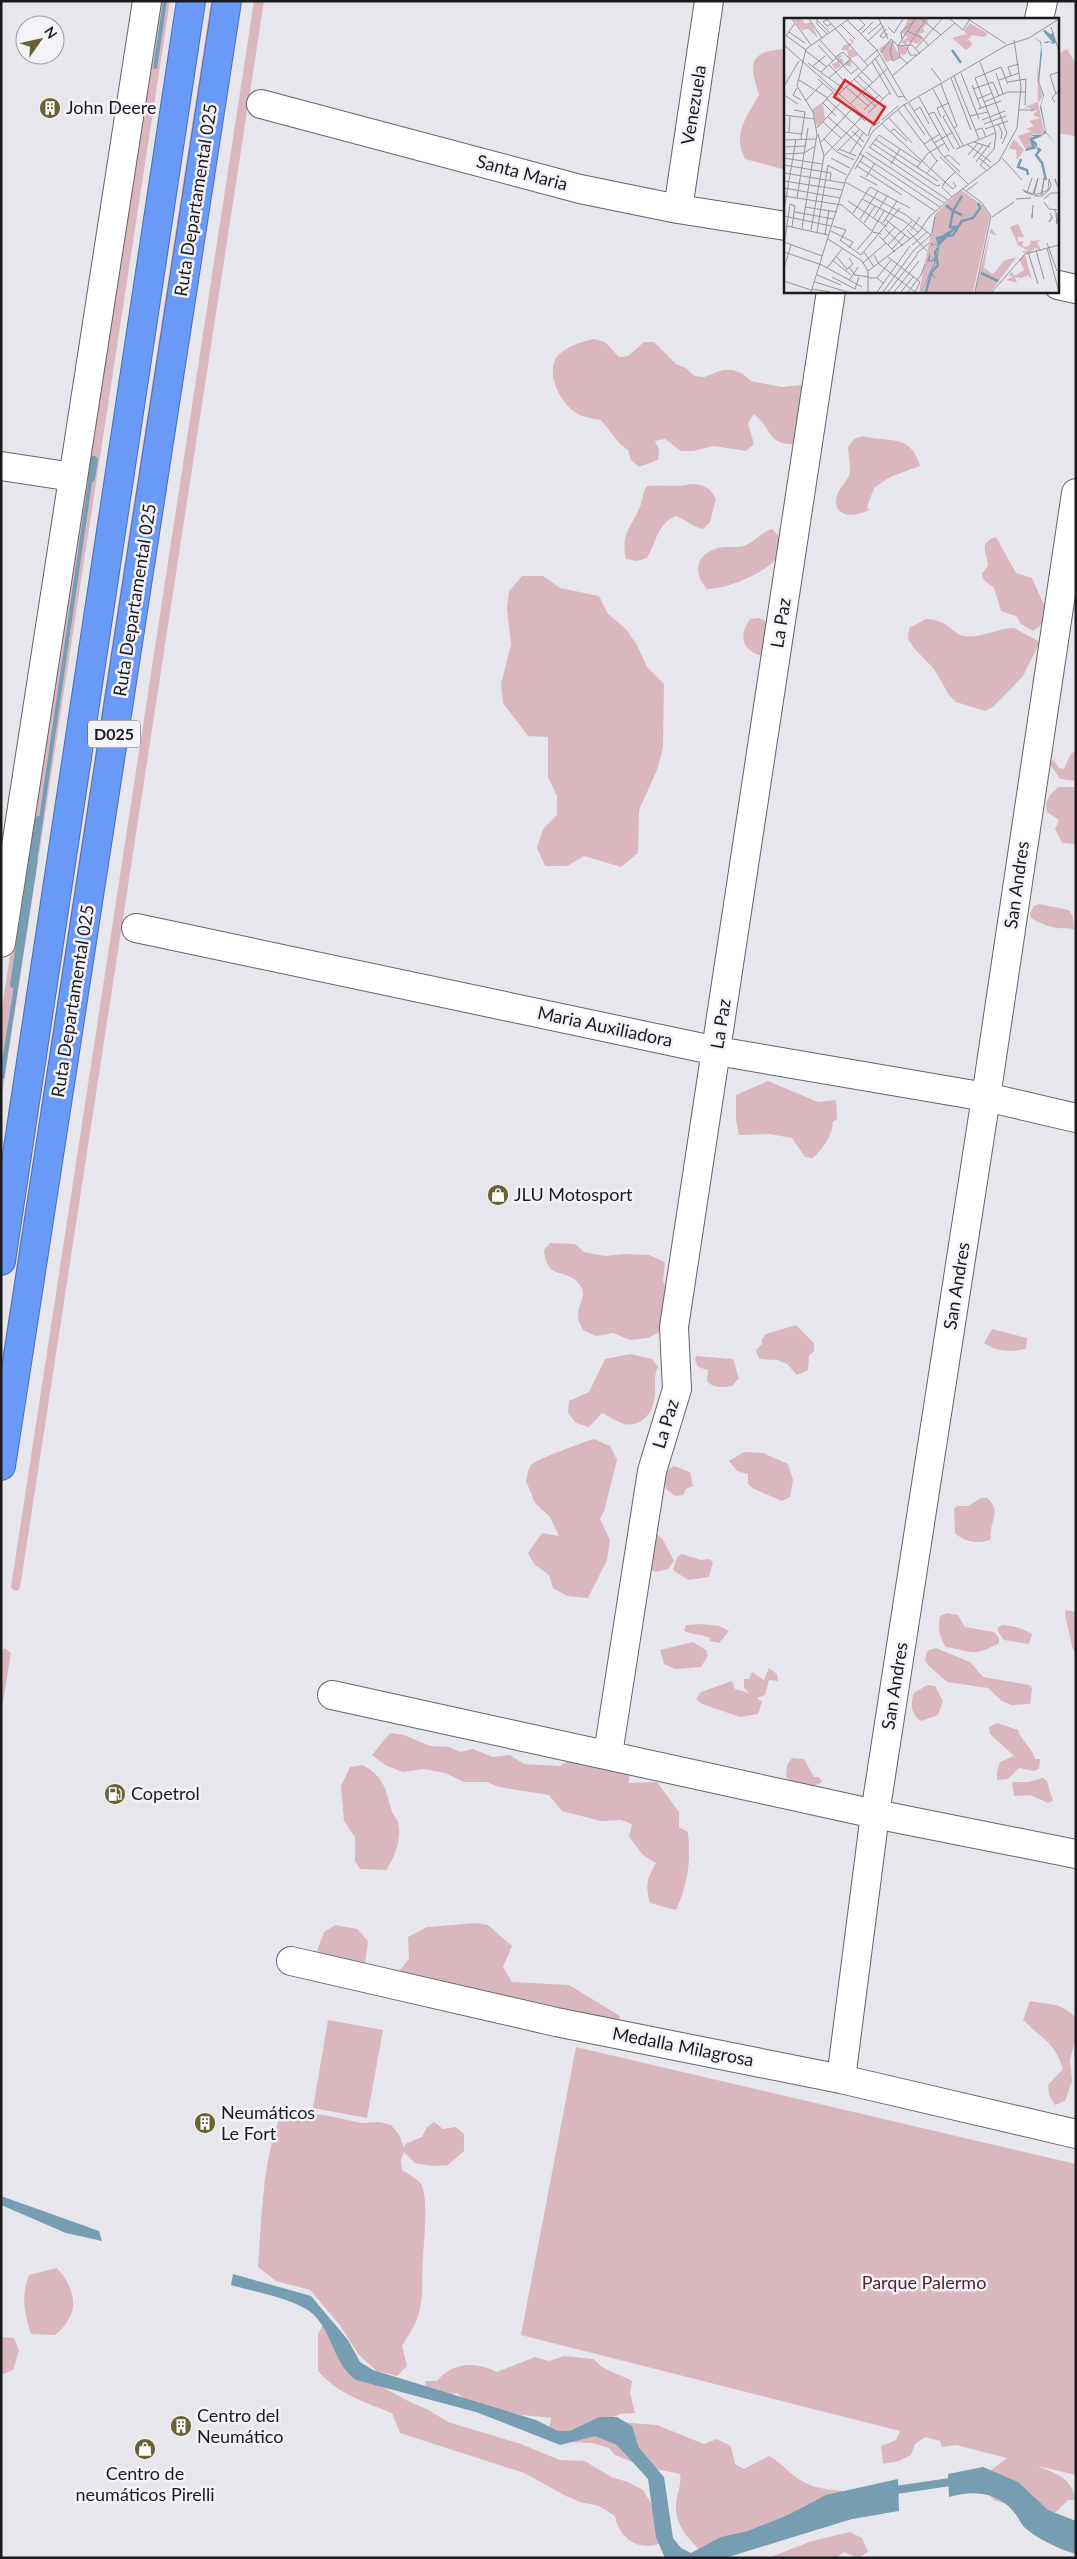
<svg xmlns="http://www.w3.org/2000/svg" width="1077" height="2559" font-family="Lato,sans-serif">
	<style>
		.green { fill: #dab7bf }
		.water { fill: #769db1 }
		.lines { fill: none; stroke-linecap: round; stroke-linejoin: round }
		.stream { stroke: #769db1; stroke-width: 8 }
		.minor-casing { stroke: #646369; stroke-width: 30 }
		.highway-casing { stroke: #4e6eab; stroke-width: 30 }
		.minor { stroke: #fff; stroke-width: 28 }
		.highway { stroke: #6a9af8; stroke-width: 28 }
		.labels { text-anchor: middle; stroke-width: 5; stroke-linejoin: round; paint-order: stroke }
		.shield { fill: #f5f3fa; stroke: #5c5c5f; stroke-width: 1 }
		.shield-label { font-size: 16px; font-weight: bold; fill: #1b1b1d }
		.street-label { font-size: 18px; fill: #1b1b1d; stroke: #f5f3fa }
		.poi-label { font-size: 18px; fill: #1b1b1d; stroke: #f5f3fa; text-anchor: start }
		.park-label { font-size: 18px; fill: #572132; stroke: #f5f3fa }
		.inset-river { fill: none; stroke: #769db1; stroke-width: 2.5 }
		.inset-road { fill: none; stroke: #96959a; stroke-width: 1 }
		.view { fill: #d62828; fill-opacity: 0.15; stroke: #d62828; stroke-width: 2.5 }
		.inset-edge { fill: none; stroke: #1b1b1d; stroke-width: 2.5 }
	</style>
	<rect width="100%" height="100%" fill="#e8e6ed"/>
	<path class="green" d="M157 1H170L1 1102V1014Z
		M211 1H213L1 1383V1367Z
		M254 1H264L20 1588 17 1591 13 1590 11 1587Z
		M786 49V170L745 159C732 134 747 116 759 95 749 63 748 51 786 49Z
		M1067 49 1076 64 1075 136 1058 133V54Z
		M594 339 605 342 619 357 628 356 644 342H654L676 364 686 368 694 376 704 377 723 370H733L743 374 751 381 761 383 782 387 802 385 808 393 803 423 793 444C767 444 772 428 754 414L748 423 754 444 746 451 714 446 693 451H681L665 439 655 441 659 450 658 460 639 467 631 460 628 450 620 444 601 420C595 419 588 418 582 416 564 410 545 377 556 358 563 348 582 341 594 339Z
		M863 436C889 443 911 433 920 466L890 477 874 488 867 507 869 510C855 518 831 518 837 495 839 488 847 482 849 475 852 466 848 456 848 447L854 439Z
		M691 484C704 484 710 488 716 499L710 522 703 529C692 527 687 520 676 516 658 523 656 542 647 558L637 561 626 559C620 532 633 526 641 504 643 497 643 492 647 486 664 484 674 488 691 484Z
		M772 529 779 536 784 547C777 569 730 589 707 589 694 575 694 556 715 549 724 545 737 549 746 545 755 541 762 532 772 529Z
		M996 537 1016 573 1032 578 1045 607 1042 624 1033 631 1021 624 1016 616 1001 611 994 588 983 579 982 573 988 566C988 554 977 543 996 537Z
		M522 576H543L560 588 599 596 608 614 625 628 637 645 647 667 664 684 663 747 657 770 639 810 638 853 621 867 584 856 567 866H545L537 848 543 829 557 815V796L548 777V737L528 736 503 703 501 684 511 645 507 608 509 591Z
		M759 618 769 623 762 656C742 651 738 636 750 619Z
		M926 619C948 619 952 634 964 636 980 639 997 628 1014 628L1040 642 1023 676 993 707 985 711 956 702 949 695 934 669 913 647 908 639 909 628Z
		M1076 750V781L1060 779 1050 764 1053 760 1059 768 1064 769 1070 755Z
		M1058 787H1076V844L1062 843 1055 829 1059 820 1047 812C1044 800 1050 795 1058 787Z
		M1039 904 1069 910 1073 917 1074 930C1068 927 1064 929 1058 928 1050 927 1038 923 1031 918L1030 913 1034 906Z
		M768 1081 818 1102 836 1100 837 1119 833 1122C832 1137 823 1148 813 1158L805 1157 792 1138 769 1134 739 1135 736 1120V1095Z
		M550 1243 575 1244 584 1252 605 1256 624 1254 649 1255 665 1262 663 1282 668 1290 663 1330 648 1338 630 1340 613 1333 596 1336 583 1330C581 1326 578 1320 578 1316 578 1305 587 1295 580 1285 568 1267 546 1282 544 1250Z
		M796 1325 814 1343V1351L809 1356 808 1370 797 1375 787 1364 777 1360 759 1359 756 1350 762 1344V1339L766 1334Z
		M992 1329 1027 1338 1026 1349C1009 1352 998 1352 984 1343Z
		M630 1354 652 1359 658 1367C653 1377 656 1383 655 1393 655 1410 643 1428 624 1424 617 1422 609 1416 602 1413L589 1427 576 1423 568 1413 569 1401 589 1392 605 1359Z
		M696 1356 733 1359 739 1378 732 1386C722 1387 714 1389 707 1381L708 1370 698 1367 695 1360Z
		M594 1439 610 1446 617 1460 604 1511 600 1519 610 1540 607 1560 588 1598 567 1596 553 1588 549 1575 534 1564 528 1553 542 1533 559 1536 550 1517 535 1503 526 1481C527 1476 528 1469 531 1465 536 1459 584 1442 594 1439Z
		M744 1452 763 1453 788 1464 793 1480 790 1497 782 1501C773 1496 754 1491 748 1484V1474L737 1471 729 1461Z
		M674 1466 690 1472 693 1486 686 1489 683 1495 675 1496 666 1489 663 1473Z
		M981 1498H987C1003 1511 988 1523 991 1539 980 1545 964 1542 955 1533L954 1509 957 1506H968Z
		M657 1534 663 1540 674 1561 668 1569 656 1572 645 1567 648 1538Z
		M682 1554 701 1560 709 1559 713 1562 709 1577 688 1580 673 1570 677 1557Z
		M1066 1610 1076 1612V1651L1073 1650 1065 1615Z
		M947 1613 958 1615 965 1627 994 1632 999 1638V1643C972 1658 973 1651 946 1647 939 1638 938 1627 940 1616Z
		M701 1624 719 1626 729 1631 719 1643 710 1641V1638C701 1634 693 1635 684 1631L686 1625Z
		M1003 1625C1013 1626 1023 1628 1032 1634L1029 1644 1004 1640 998 1632V1627Z
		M693 1642 706 1650 708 1656 701 1667 675 1669 664 1664 660 1650Z
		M5 1648 11 1653 1 1714V1651Z
		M936 1648 970 1662 983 1677 1029 1685 1032 1688 1030 1704 1011 1705 1002 1701 988 1688 947 1682 928 1665 925 1660 927 1651Z
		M769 1668 777 1674 778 1681 769 1680 765 1695 757 1698 762 1702 758 1714 740 1717 702 1704 696 1699 701 1692 732 1681 735 1689 749 1693 744 1688V1679H749L752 1672 764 1680Z
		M927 1685 935 1686 943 1701 938 1715 921 1721C911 1715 910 1703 914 1693Z
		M997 1723 1018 1730C1021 1741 1032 1747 1035 1759H1040L1039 1769 1034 1771 1019 1768 1008 1779 997 1780V1772L1000 1762 1014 1756 990 1734 989 1727Z
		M390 1733 404 1735 430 1746 449 1747 460 1752 473 1749 493 1757 510 1755 524 1764 560 1766 570 1760 630 1765 629 1783 657 1782 679 1812V1827L688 1832C691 1860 688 1884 676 1910L650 1903C645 1886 647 1878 656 1863L643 1855 629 1837 632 1824 621 1820 601 1821 562 1811 549 1795 499 1787 487 1782H464L445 1773 424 1769 403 1772 385 1765 372 1755Z
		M792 1758 804 1759 814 1777H819L822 1782C811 1790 796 1785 786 1777L787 1765Z
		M363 1765C386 1779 385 1789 392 1812 394 1816 397 1819 398 1822 402 1838 395 1858 386 1870L360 1869 355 1861V1837L344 1821 341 1786 350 1767Z
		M1043 1778 1047 1781 1053 1801 1048 1803 1030 1795 1014 1796 1012 1782H1028Z
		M477 1923 488 1925 512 1946 503 1967 512 1982 569 1985 620 2016 615 2032 413 2000 399 1971 409 1959 408 1937 427 1927Z
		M335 1925 357 1929 368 1941 364 1971 313 1962 324 1932Z
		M1030 2001C1050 2005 1061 2002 1076 2018L1075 2041 1070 2060 1072 2081 1065 2101 1055 2105 1049 2095 1048 2085 1063 2069C1054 2041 1042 2039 1023 2020Z
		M328 2020 383 2030 367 2118 313 2108Z
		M576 2047 1076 2164V2475L1038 2466C1056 2474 1073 2478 1075 2500H1068L1056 2512 1044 2516 994 2500 979 2485 986 2474 1007 2458 956 2445 942 2447 940 2441 925 2437 915 2444 911 2455 899 2461 883 2464 881 2446 896 2440 900 2431 521 2335Z
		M291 2113 324 2115 362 2123 379 2122 391 2125 400 2136 404 2149 405 2144 422 2137 427 2127 434 2122 443 2129 456 2127 464 2134V2151L448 2165 432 2166 415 2163 404 2152 401 2160 402 2170C408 2174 418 2179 421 2184 429 2199 424 2240 423 2257 421 2278 425 2297 417 2319 414 2328 407 2337 402 2346L407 2366 397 2376 377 2371 359 2355 339 2324 310 2290 276 2281 258 2267C262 2216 262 2162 281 2114Z
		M57 2268C78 2292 80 2314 55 2335L31 2334C24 2314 21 2295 29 2275Z
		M323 2325 377 2384 410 2402 427 2409 448 2422 521 2444 560 2460 585 2461 611 2477 628 2482 643 2490 654 2508 659 2544C637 2551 619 2538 615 2516L599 2506 580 2502 566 2496 524 2473 400 2433 392 2413C364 2402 338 2394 318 2371V2334Z
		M1 2337 14 2338 19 2351 13 2370 1 2375Z
		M564 2356 594 2359C602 2371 619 2373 632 2381L630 2393 635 2413 620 2414 605 2421 657 2425 704 2444 717 2439 731 2446 735 2464 744 2469 769 2456C784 2464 793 2479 810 2485 825 2491 844 2490 860 2493L703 2554C690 2540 675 2526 676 2506 676 2494 682 2486 680 2474L642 2466 615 2455 609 2448 592 2443 569 2442 549 2431 551 2418 513 2414 466 2400 457 2393 447 2395 426 2389 425 2381H437C452 2362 476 2361 497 2372L535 2357 549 2361Z
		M850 2532 862 2538 868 2552 858 2558 844 2552 836 2558H768L812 2541Z"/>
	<path class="water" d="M163 1H167L157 69 153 68Z
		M90 469H94L38 854 34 853Z
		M34 859H38L4 1079H1V1068Z
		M1 2196 99 2231 102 2241 66 2233 1 2205Z
		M233 2274 311 2296 348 2340 360 2362 373 2370 536 2420 558 2431H570L599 2417H617L632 2426 639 2448 664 2477 673 2538 681 2548 691 2553 721 2537 748 2531 788 2515 826 2495 898 2479 899 2511 852 2519 725 2558H665L656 2537 648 2479 617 2445 595 2436 560 2445 476 2412 356 2380C334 2364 333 2335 315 2316 299 2299 254 2292 231 2285Z
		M983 2467 1018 2482 1048 2510 1076 2521V2554C1059 2549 1037 2539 1024 2527 1020 2522 1017 2515 1013 2511 997 2492 973 2490 949 2497L948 2474Z"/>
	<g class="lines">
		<path class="stream" d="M91 478 94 460
			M14 984 39 820
			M889 2491 957 2481"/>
		<g class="minor-casing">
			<path id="minor" d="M1039 19 1043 1
				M261 104 580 189 678 209 786 226
				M678 209 709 1
				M1058 285 1076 289
				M1 466 73 477
				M136 928 717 1051 986 1097 1076 1118
				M1 943 147 1
				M332 1695 875 1814 1076 1854
				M608 1754 652 1471 677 1389 674 1327 831 291
				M291 1961 556 2022 841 2079 1076 2134
				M841 2079 875 1814 986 1097 1076 493"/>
		</g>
		<g class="highway-casing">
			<path id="highway" d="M1 1261 191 1
				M1 1466 227 1"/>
		</g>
		<use href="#minor" class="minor"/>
		<use href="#highway" class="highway"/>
	</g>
	<defs>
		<g id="building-disc" transform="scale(1.125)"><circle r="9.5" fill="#686330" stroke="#f5f3fa"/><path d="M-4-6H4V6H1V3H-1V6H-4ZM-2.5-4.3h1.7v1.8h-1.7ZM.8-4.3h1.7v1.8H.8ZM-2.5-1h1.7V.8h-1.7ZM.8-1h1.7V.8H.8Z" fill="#fff"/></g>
		<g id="shop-disc" transform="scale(1.125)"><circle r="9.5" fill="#686330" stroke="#f5f3fa"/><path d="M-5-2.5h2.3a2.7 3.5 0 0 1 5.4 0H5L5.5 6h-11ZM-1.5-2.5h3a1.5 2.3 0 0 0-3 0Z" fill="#fff"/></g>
		<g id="fuel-disc" transform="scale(1.125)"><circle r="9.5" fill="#686330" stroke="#f5f3fa"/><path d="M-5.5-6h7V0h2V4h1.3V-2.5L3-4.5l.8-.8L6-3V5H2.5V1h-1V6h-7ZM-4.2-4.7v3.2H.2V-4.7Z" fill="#fff"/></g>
	</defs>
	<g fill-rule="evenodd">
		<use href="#building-disc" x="50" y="108"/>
		<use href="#shop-disc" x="498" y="1195"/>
		<use href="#fuel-disc" x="115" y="1794"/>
		<use href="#building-disc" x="205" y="2123"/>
		<use href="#building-disc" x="181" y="2426"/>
		<use href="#shop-disc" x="145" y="2449"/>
	</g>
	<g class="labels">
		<rect class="shield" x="88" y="720.5" width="52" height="27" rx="4"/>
		<g class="shield-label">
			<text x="114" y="740">D025</text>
		</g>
		<g class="street-label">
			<text transform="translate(694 105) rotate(-81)" y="6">Venezuela</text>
			<text transform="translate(522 173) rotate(15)" y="6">Santa Maria</text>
			<text transform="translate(196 200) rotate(-81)" y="6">Ruta Departamental 025</text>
			<text transform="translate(135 600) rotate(-81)" y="6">Ruta Departamental 025</text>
			<text transform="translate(781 623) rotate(-81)" y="6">La Paz</text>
			<text transform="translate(1017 885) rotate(-82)" y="6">San Andres</text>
			<text transform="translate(73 1001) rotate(-81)" y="6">Ruta Departamental 025</text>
			<text transform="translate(721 1024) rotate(-81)" y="6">La Paz</text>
			<text transform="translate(605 1027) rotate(12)" y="6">Maria Auxiliadora</text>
			<text transform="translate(957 1286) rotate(-81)" y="6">San Andres</text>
			<text transform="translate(666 1424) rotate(-73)" y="6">La Paz</text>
			<text transform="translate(895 1686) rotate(-81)" y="6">San Andres</text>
			<text transform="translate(683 2047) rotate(11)" y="6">Medalla Milagrosa</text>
		</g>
		<g class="poi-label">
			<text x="66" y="114">John Deere</text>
			<text x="514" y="1201">JLU Motosport</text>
			<text x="131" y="1800">Copetrol</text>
			<text x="221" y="2119">Neumáticos<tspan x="221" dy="21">Le Fort</tspan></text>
			<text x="197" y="2422">Centro del<tspan x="197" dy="21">Neumático</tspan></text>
			<text x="145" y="2480" text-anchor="middle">Centro de<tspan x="145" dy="21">neumáticos Pirelli</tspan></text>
		</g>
		<g class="park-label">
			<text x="924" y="2289">Parque Palermo</text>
		</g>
	</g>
	<g transform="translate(784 18)">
		<rect width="275" height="275" fill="#e8e6ed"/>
		<path d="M9 1H18L21 6 27 4 34 20 24 11 18 12ZM124 1H144V5L139 10 141 14 135 16 139 20 134 26 122 23 123 27 120 29H123V35L118 38V34L117 38 115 28 121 27 117 24 124 19 118 15ZM186 5 204 16 200 19 188 17 182 23 186 22 188 27 182 32 168 20 182 16 180 13ZM65 20 70 23 65 30V33L67 31 74 37 67 40V49L55 45 57 48 51 52 48 46 53 44V38L59 37 55 41H59V46L65 42 63 32H57L60 27 68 25ZM107 22 116 39 102 44 95 31ZM253 46 258 79 254 85 260 113 257 117 248 116 246 121 249 129 241 130 234 118 248 113 242 111 250 108 245 103 256 100 249 97 254 91 247 94V90L240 89 254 84ZM39 86 41 101 33 109 29 93ZM230 121 240 132 233 142 232 132 225 130ZM177 172 198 187 206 198 189 274H135L151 196ZM234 206 240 219H234V224L239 223 238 228 242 229 247 226 246 223 256 222 253 225 258 234 251 230 247 234 240 235 238 233H244L234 227 226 209ZM207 210 213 218 206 215 200 250 209 256 221 242 235 239 231 241 207 274H191ZM241 237 248 262 244 257 238 260 231 259 233 265 222 262 229 259 225 257 227 254 231 258 240 252 235 241Z" fill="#dab7bf"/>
		<path d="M263 11 261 12 266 16 274 14 269 15 272 25 269 26 265 24 263 25H259L257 24 258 36 255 64 260 77 257 87 262 114 272 126 275 142 272 126 262 115 256 119 248 118 247 121 252 124 253 126V129L242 133 241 131 252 128 246 122 248 117H258L261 112 256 89 259 78 254 62 257 29 256 24 249 19 259 25 264 23 269 25 259 13ZM186 187 174 208 155 228 154 239 147 254 153 262 146 256 137 274 151 243 143 244 146 234V243L153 238 154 228 149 226V227L148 229 147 225 154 227 156 219 174 207Z" fill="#769db1"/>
		<path class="inset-river" d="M168 32 177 45M253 130 256 132 252 137 258 145 262 162M243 131 250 130 247 121 255 118M237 141 234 149 243 152 244 157M178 178 169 193 178 197M162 187 169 193 166 209H174M155 227 153 220 169 217 178 203 189 200 196 190 194 185M197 255 214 263M142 274 147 255 154 247 151 234 154 230"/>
		<path class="inset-road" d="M25 1 38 20M33 1V6L43 16M43 1 84 48M44 1 39 4 43 8 47 6M95 1 104 21M137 1 157 17M166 1 179 12 186 1M184 1 222 26M63 2 93 32 123 83M34 3 45 14M12 6 27 27M57 7 71 21M104 9 110 15 119 1M267 9 275 33M102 11 96 18 99 20 104 16M74 13 81 7 75 1M123 13 137 19 145 28M5 14 21 25M0 16 22 32M77 16 89 4M84 16 97 5M2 18 11 5 8 1M35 21 67 56 74 50M118 21 117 14 129 4M84 23 100 8M109 23 106 34 109 43 116 39M0 27 90 107M34 27 49 43M132 30 158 1M22 33 43 49M97 35 107 21 114 28 128 27 136 36M133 37H126L123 30 142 1M51 39 59 34 89 65M91 40 114 79 120 78M80 44 94 31M88 44 107 77M196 44 223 115 218 126M24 45 60 71M124 46 116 39 114 28 131 1M45 47 60 63M29 48 41 38M147 50 157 63M37 54 52 40M177 55 195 101M212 55 219 76M74 58 99 81M108 58 171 5M170 58 195 121M227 58 224 49 235 46M45 60 66 42M167 60 187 112M34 61 49 74 39 85M70 61 91 81M15 62 44 80M215 62 235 55M224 64 242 61 241 87M66 65 91 88M157 66 173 108 170 110M188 67 197 90M0 68 15 43M62 69 84 88M13 70 9 77 17 82M149 71 179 127M189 71 209 64 215 78M49 75 81 103M55 76 96 36M272 76 266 57 275 54M0 77 14 86M135 79 165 133M43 81 83 118M193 81 208 75M21 83 39 65M200 84 224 74H242M271 84 268 80 275 72M39 85 52 98M125 85 158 137 176 154M66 86 104 50M120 87 141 117M194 91 217 83M10 92 21 94 17 121M80 92 95 77M114 92 153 143M235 92H251M28 93 40 84M130 93 136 89 145 106M84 95 105 75M145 96 150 94 170 131M0 97 31 101M161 97 159 99 176 129M186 98 204 94M44 99 78 129M157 99 153 90 165 85M105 100 128 125M98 102 114 88M198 102 221 93M39 104 57 120M98 106 161 164 158 169 168 179 215 143 233 110 237 69 230 22M200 106 222 98M214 106 218 114 217 121M33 110 58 83M201 111 224 103M192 112 198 110 202 119M68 113 80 124M0 114 18 116M106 114 110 111 123 123M5 115 6 97M84 118 87 109 96 104M40 121 53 134 70 142M91 121 154 163M0 122 32 121M37 124 67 92M190 124 206 129M88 125 153 168 156 167M150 125 169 114M140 126 156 116M183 126 207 144M0 129 21 128M85 129 164 182M85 130 95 117 136 144M55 131 72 138M172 131 211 115M53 133 75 112M82 134 160 185M146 134 161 125M66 135 79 115M75 135 156 189M0 136 20 135 31 128M184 137 194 125M40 138 77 100M156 139 184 166M160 139 165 137 176 147M0 140 38 146M47 140 66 150M189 140 199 127M195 140 207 150M218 140 238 162M76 143 151 193M192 144 207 124M107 146 116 131M0 147 47 155 46 163M43 147 63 157M73 148 118 177M133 149 145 134M71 151 80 137M202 152 196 147 210 131 212 115 191 60 217 49 224 66M0 155 60 165M143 155 154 142M76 158 93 167M82 159 91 145M0 163 58 172M61 164 122 197 147 217 130 232 99 274M169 164 172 168 169 171 161 164 171 154M272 165 271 161 275 172M0 170 56 180M178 170 197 184 207 198 191 274M182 173 194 164M243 175 248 160M249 176 254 160 250 177M249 177 241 174 239 172 249 176M257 177 260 161V160L258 177M0 178 58 187 89 214 97 216M250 178H258L265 172 267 167 265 161 264 172 251 177M13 180 24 110M78 181 120 203 134 214M232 181 247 180M260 181 267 175H275M64 183 103 209M260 184 265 191 275 192M6 186 11 188 8 209M21 189 53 194M270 191 274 198 273 206 272 195M0 192 12 121M11 194 49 201M69 195 86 169 126 190M266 195 268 199V200L265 204 268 199M248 196V200L249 187M0 198 47 208M90 199 103 178M208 199 230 184M76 201 94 173M101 201 126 221M80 205 91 188M99 205 113 183M3 208 44 217M49 208 62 212 56 223M18 210 33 116 29 94 13 68 22 31 65 1M101 211 119 228M27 212 40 138 34 116M123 212 143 233M127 212 136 199M47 213 69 224 65 230M88 213 100 193M33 214 44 147M117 214 128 203M148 215 151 199M41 216 45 192M95 218 111 234M44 221 78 243 84 253V274M56 222 77 237 116 190M99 222 111 209M0 224 38 238M263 225 273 253M104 227 117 213M128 227 143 214M0 228 6 186M263 230 275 274M108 231 121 217M73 232 88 214M252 232 260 261M0 234 35 246M80 234 90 249M244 234 254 266M132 236 145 225M90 237 95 246 131 274M52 238 63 251M104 239 136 264 131 274M48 242 67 257M79 245 102 225M36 246 78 269M65 249 71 257 85 259M0 250 7 227M43 250 58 231M61 253 69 246 65 240M84 253 135 214 145 199 168 179M33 257 57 267M48 259 71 271 75 259M85 260H93L99 265M93 260 107 242M0 263 27 272M65 263 74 249M31 264 63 274M28 271 46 274M27 274 62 161 89 113 118 88 223 27 245 20 275 1M93 274 126 228M104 274 133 237M110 274 135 243M117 274 129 259M124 274 137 257 141 246M208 274 241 236 275 227"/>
		<path class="view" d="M61 62 101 89 90 106 50 79Z"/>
		<rect width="275" height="275" class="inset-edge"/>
	</g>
	<rect width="1077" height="2559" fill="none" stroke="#1b1b1d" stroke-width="5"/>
	<g transform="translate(40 40) rotate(56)"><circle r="24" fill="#f5f3fa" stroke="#9e9da2"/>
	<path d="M0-4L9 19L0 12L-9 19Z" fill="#686330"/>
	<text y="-8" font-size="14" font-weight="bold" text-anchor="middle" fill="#1b1b1d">N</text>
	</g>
</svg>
